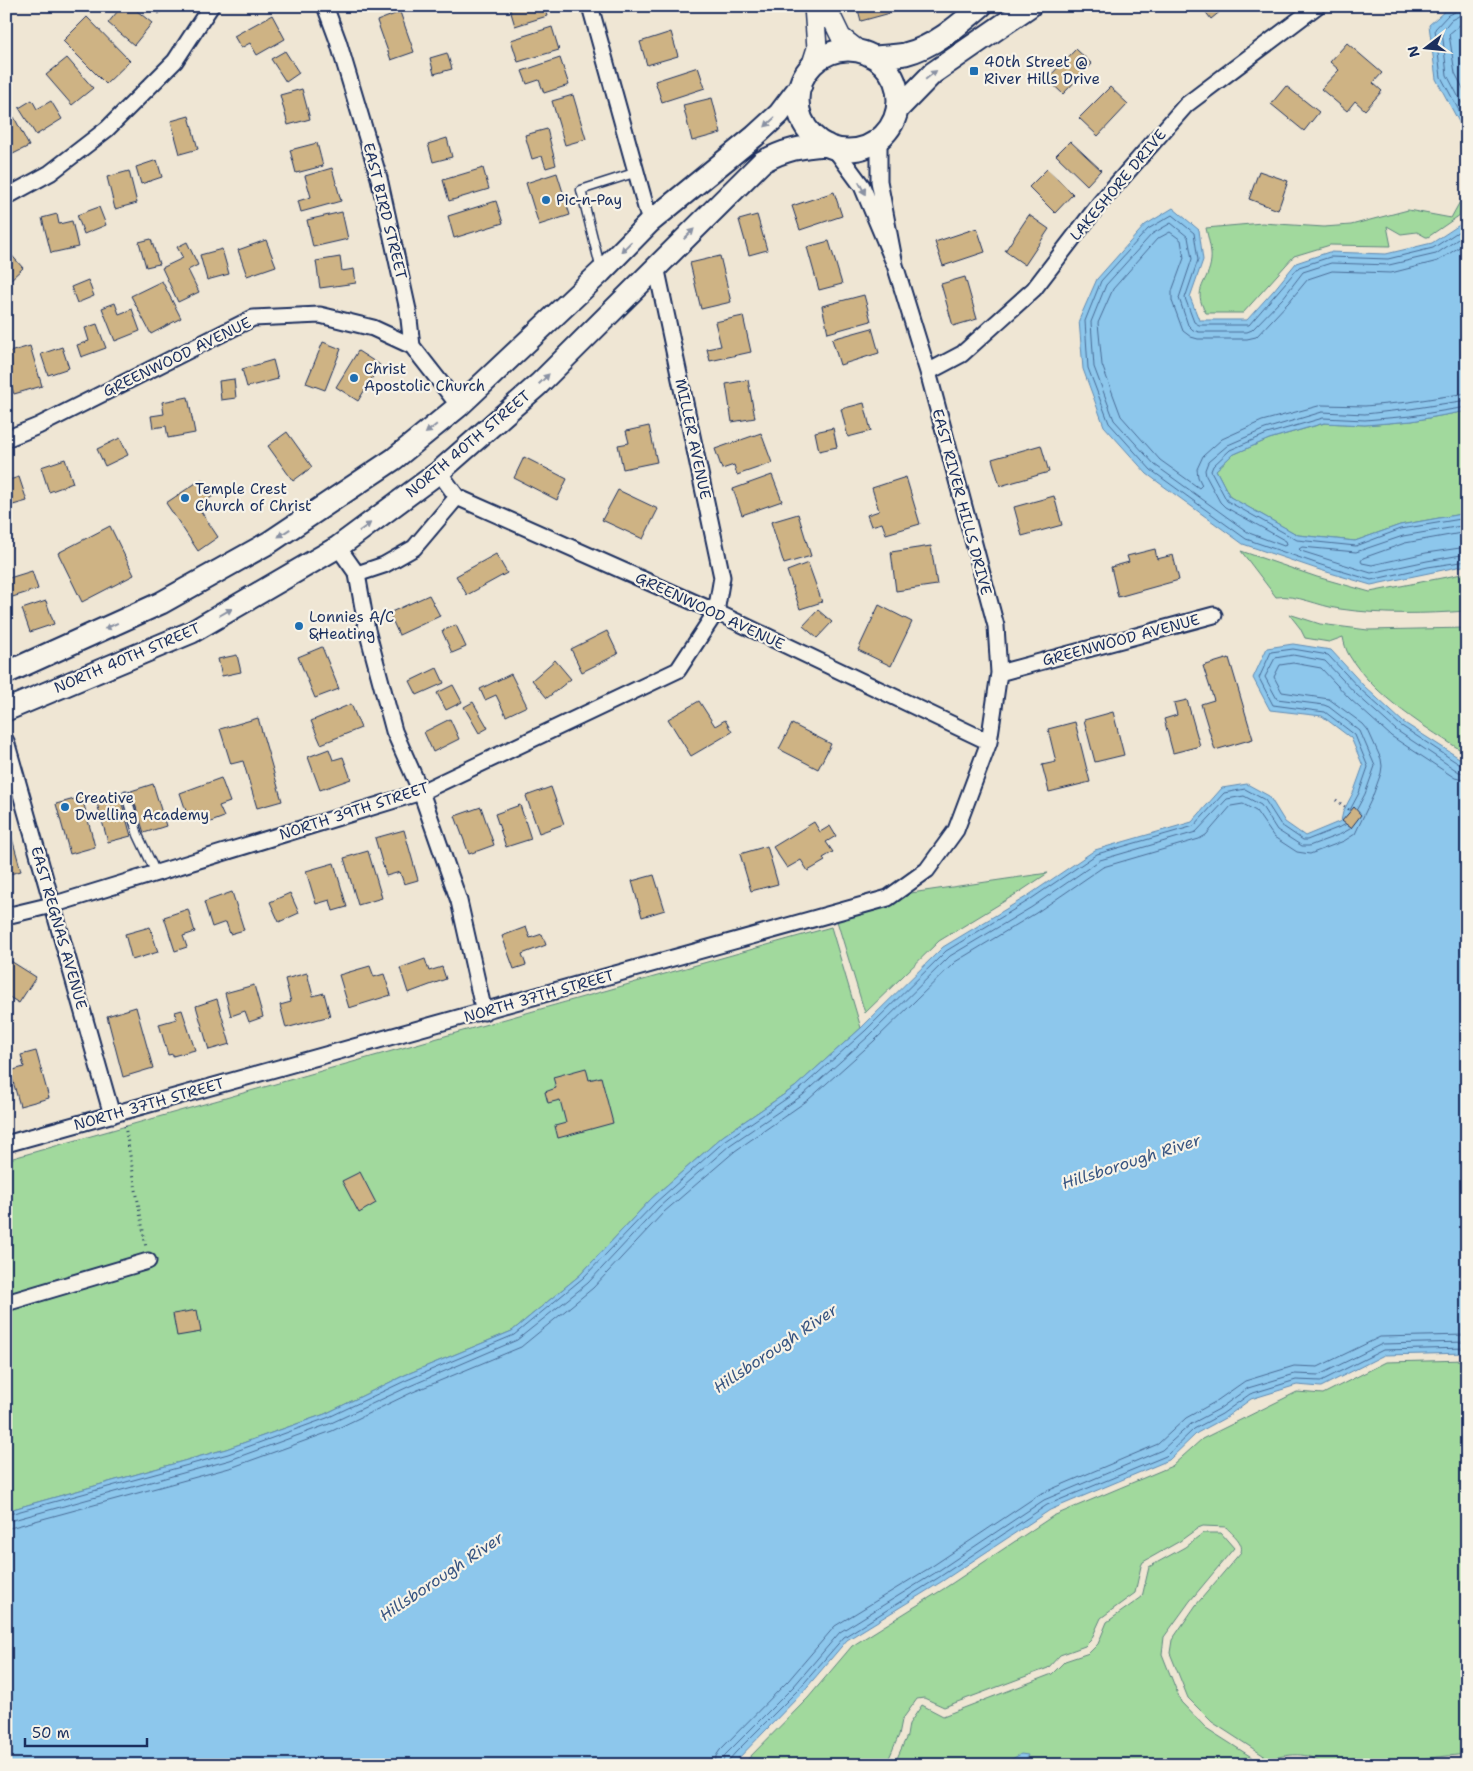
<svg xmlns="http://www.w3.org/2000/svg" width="1473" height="1771" font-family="'Shantell Sans',sans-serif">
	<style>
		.green { fill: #a1d99d; stroke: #5e847e }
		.water { fill: #8dc7ec; stroke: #5f8ab3 }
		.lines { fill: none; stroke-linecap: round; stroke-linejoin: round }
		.shore { stroke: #496c97; stroke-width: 1 }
		.building { fill: #ceb384; stroke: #1b2f5e }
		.service-casing { stroke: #1b2f5e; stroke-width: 11 }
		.minor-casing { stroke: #1b2f5e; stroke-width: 19 }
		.tertiary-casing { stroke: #1b2f5e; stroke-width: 22 }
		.secondary-casing { stroke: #1b2f5e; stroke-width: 25 }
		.path { stroke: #1b2f5e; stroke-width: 3; stroke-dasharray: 1 4; stroke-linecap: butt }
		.service { stroke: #f7f3e8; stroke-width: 8 }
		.minor { stroke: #f7f3e8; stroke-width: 15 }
		.tertiary { stroke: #f7f3e8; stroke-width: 19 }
		.secondary { stroke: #f7f3e8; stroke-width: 21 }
		.oneway { fill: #8991a3 }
		.poi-dot { fill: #1f6fb2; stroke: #f7f3e8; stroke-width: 2 }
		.labels { text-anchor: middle; stroke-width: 4.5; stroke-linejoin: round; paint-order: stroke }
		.poi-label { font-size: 15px; fill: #1b2f5e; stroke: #f7f3e8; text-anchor: start }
		.street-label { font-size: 15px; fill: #1b2f5e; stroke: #f7f3e8 }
		.water-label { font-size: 16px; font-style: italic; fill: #385582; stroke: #f7f3e8 }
	</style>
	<rect width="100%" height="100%" fill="#efe6d4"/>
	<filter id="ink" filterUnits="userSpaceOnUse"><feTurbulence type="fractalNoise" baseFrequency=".02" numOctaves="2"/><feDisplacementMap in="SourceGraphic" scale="10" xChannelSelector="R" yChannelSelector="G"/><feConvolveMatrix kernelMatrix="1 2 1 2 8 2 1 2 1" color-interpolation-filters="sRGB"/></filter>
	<g filter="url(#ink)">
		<path class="green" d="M1462 198 1460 215 1428 237H1426L1417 232 1401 234 1387 226 1391 246 1330 245 1294 256 1243 313H1206C1191 288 1209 283 1211 260 1212 250 1208 238 1206 228L1262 223 1324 227 1351 225 1408 210 1451 218Z
			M1467 411V513L1400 525 1355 541 1298 535 1230 497 1216 470 1232 455 1269 439 1325 423 1365 425 1412 421Z
			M1241 551 1317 577 1370 592 1467 573V611C1426 614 1380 615 1340 609 1318 606 1297 594 1276 597Z
			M1289 614 1320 624 1368 630 1467 628V754C1428 729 1373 696 1349 655 1346 650 1344 643 1343 637L1329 642 1305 638 1300 628Z
			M1048 873 1021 891 939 941 865 1013 837 921 891 906 911 893Z
			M831 927 861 1028 795 1087 723 1136 651 1199 580 1275 512 1331 405 1375 325 1414 226 1449 6 1511V1160Z
			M1467 1360V1754L1400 1761 1393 1765H1321C1310 1750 1286 1755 1269 1759L1212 1722 1188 1698 1170 1653 1172 1640 1196 1605 1241 1552C1244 1542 1232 1534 1226 1527L1203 1526 1198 1528 1180 1541 1143 1562 1141 1566 1135 1593 1101 1618 1091 1640 1085 1646 1060 1655 1048 1668 944 1707 924 1698 917 1699 902 1720 899 1735 886 1765H742L808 1698 852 1646 945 1588 1053 1516 1172 1466 1202 1439 1297 1392 1323 1394 1386 1362Z
			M1203 1533H1221L1234 1548 1190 1601 1164 1637 1162 1654 1181 1702 1206 1728 1264 1765H894L907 1736 909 1724 922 1705 943 1716 1052 1674 1065 1661 1089 1653 1098 1644 1107 1622 1142 1597 1149 1567 1185 1547Z"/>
		<path class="water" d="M1458 6H1467V152L1459 122 1436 79 1429 25 1446 10Z
			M1173 208 1199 230 1203 260 1190 297 1199 320H1247L1274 290 1296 263 1329 252 1386 254 1432 243 1467 220V411L1412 421 1365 425 1324 423 1269 439 1232 455 1216 470 1230 497 1298 535 1355 541 1400 525 1467 513V565L1371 585 1320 570 1243 544 1147 474 1104 426 1083 369 1079 320 1097 279 1145 225Z
			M1293 644 1331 650 1364 686 1403 722 1467 763V1353L1384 1355 1321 1387 1297 1385 1251 1399 1225 1418 1197 1433 1169 1460 1050 1510 941 1582 847 1640 802 1693 732 1765H6V1511L226 1449 325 1414 405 1375 512 1331 580 1275 651 1199 723 1136 795 1087 861 1028 943 947 1026 897 1095 850 1192 822 1222 788 1247 784 1269 796 1285 822 1305 836 1341 821 1343 812 1354 791 1363 766 1351 738 1322 716 1270 710 1253 678 1267 648Z
			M1021 1754 1028 1755 1024 1765H1001Z"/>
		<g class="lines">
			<path class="shore" d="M1456 6 1455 12 1448 15 1435 29 1441 77 1464 120 1467 132
				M1463 6 1459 16 1451 20 1442 31 1447 75 1467 113
				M1467 19 1449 34 1455 73 1467 96
				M1467 226 1433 248 1388 259 1330 257 1299 267 1249 325H1199L1194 322 1185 298 1198 260 1194 233 1172 215 1148 229 1101 281 1085 321 1088 368 1109 423 1151 470 1246 539 1321 565 1371 580 1428 567 1467 561
				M1467 233 1436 254 1389 265 1331 263 1303 272 1283 298 1252 330 1247 332H1199L1193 330 1188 325 1179 298 1192 259 1188 237 1171 223 1152 234 1106 285 1091 322 1094 367 1114 420 1155 465 1249 533 1284 546 1287 544 1286 541 1225 507 1220 502 1206 476 1205 470 1208 462 1228 445 1265 429 1322 412 1365 414 1410 409 1467 400
				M1467 242 1438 261 1391 273 1332 271 1308 279 1288 303 1256 337 1247 339H1198L1191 337 1183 331 1172 301V291L1184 258 1181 240 1170 232 1157 239 1113 289 1098 323 1102 365 1121 416 1160 460 1199 488 1202 485 1198 477 1197 469 1203 456 1222 439 1262 421 1322 405 1365 406 1409 402 1467 393
				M1467 407 1411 416 1365 420 1323 418 1267 434 1230 450 1213 466 1211 471 1227 501 1297 540 1356 546 1401 529 1467 518
				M1467 525 1403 536 1356 552 1302 547 1299 549 1301 551 1371 573 1427 561 1467 554
				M1467 532 1405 543 1363 558 1361 561 1362 563 1372 565 1426 553 1467 547
				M1357 809 1365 794 1375 766 1360 731 1329 707 1324 705 1277 699 1265 677 1275 658 1293 655 1325 661 1356 694 1396 730 1459 772 1467 774
				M1350 810 1359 793 1368 767 1355 735 1325 712 1273 705 1259 678 1271 652 1293 649 1328 655 1360 689 1400 725 1462 766 1467 767
				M6 1515 228 1454 327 1418 407 1380 514 1335 583 1278 655 1203 726 1140 799 1090 865 1031 946 951 1028 901 1097 854 1194 826 1224 793 1245 789 1265 800 1281 825 1303 840H1307L1345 825
				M6 1522 230 1460 329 1424 410 1386 517 1340 588 1283 659 1207 730 1145 803 1095 869 1036 950 956 1032 907 1100 860 1196 832 1227 799 1244 796 1261 805 1277 830 1302 846H1309L1341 834 1350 829
				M6 1529 233 1467 332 1431 413 1392 521 1347 593 1288 664 1212 735 1151 808 1100 874 1041 955 962 1036 913 1103 867 1199 839 1206 835 1231 806 1243 804 1256 811 1274 837 1297 852 1310 854 1344 841 1355 834 1372 798 1381 773 1382 766 1381 759 1368 730 1363 724 1329 699 1282 692 1274 677 1280 665 1293 663 1321 668 1350 699 1391 736 1455 778 1467 781
				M715 1765 716 1756 720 1750 788 1681 835 1626 931 1567 1040 1494 1158 1444 1186 1418 1215 1402 1245 1381 1294 1366 1318 1367 1380 1337 1467 1335
				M722 1765 725 1755 794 1686 840 1632 935 1573 1044 1500 1162 1450 1191 1424 1219 1409 1248 1388 1295 1374 1319 1375 1382 1344 1467 1342
				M728 1765 729 1760 735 1753 798 1690 844 1637 938 1578 1047 1505 1166 1456 1194 1429 1222 1414 1250 1394 1296 1380 1321 1381 1383 1350 1467 1348"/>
		</g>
		<path class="building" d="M122 6H131L152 23 134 45 108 23Z
			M149 6H166L159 14Z
			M509 6H544L547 16 515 26Z
			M857 6H916L861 21Z
			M1201 6H1227L1211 19Z
			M400 12 414 52 391 60 377 21Z
			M272 15 285 39 257 55 250 43 241 48 234 36Z
			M87 17 130 61 106 84 63 41Z
			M552 27 559 50 518 62 511 40Z
			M671 32 678 56 647 65 640 42Z
			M1347 43 1382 73 1373 83 1382 91 1365 110 1355 101 1347 111 1321 89 1339 70 1330 62Z
			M1076 49 1092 64 1063 94 1047 79Z
			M285 51 299 73 286 82 271 59Z
			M447 53 452 69 434 74 430 58Z
			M67 58 93 88 72 105 46 75Z
			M560 58 569 85 544 93 539 80 527 84 522 71Z
			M698 67 705 88 662 102 655 81Z
			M1286 86 1319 112 1304 131 1271 104Z
			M1110 87 1128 104 1098 136 1079 118Z
			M302 89 310 119 288 125 280 95Z
			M573 95 586 139 565 145 552 101Z
			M712 98 721 133 692 141 683 105Z
			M32 100 37 109 51 101 62 119 36 135 19 108Z
			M189 116 198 149 180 154 171 121Z
			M14 117 29 146 11 155 6 146V121Z
			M547 129 556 165 546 168 542 156 532 159 525 135Z
			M447 138 452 157 433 162 428 144Z
			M1070 141 1101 170 1087 185 1056 155Z
			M317 143 323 166 296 173 290 150Z
			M157 160 162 177 141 184 136 167Z
			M332 168 341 201 301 212 298 201 311 197 305 176Z
			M483 168 489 189 449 201 443 180Z
			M1047 169 1073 194 1055 213 1029 187Z
			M129 171 137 203 115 209 107 177Z
			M1259 171 1288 181 1278 210 1249 199Z
			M557 173 570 215 539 225 526 183Z
			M834 192 842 216 800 230 792 206Z
			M496 201 503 223 454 238 448 216Z
			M99 207 106 225 84 234 77 215Z
			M342 212 348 239 313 247 307 220Z
			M57 214 59 224 72 221 78 247 51 253 42 218Z
			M757 215 767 250 749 255 739 220Z
			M1029 215 1049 229 1025 265 1005 251Z
			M977 228 985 252 943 266 935 242Z
			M151 239 159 264 146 267 139 242Z
			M266 240 276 266 247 276 238 250Z
			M829 241 842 284 819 290 807 247Z
			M187 242 198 265 188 270 199 292 178 302 162 268 183 258 177 247Z
			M222 249 229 274 207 280 200 255Z
			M7 250 23 268 9 281 6 278Z
			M720 256 731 302 701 309 690 263Z
			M340 257 342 271 354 269 356 283 320 288 316 261Z
			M965 277 977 319 953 326 941 284Z
			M88 280 94 296 77 303 71 287Z
			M162 281 181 318 151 334 131 296Z
			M864 295 871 321 828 333 822 306Z
			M115 303 119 314 132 309 140 331 115 341 102 308Z
			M743 316 751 352 710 361 707 349 721 346 715 322Z
			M97 324 106 348 81 357 77 345 89 341 85 328Z
			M872 328 879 353 840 365 832 339Z
			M323 342 341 349 325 390 306 383Z
			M30 346 42 386 14 394 6 369V353Z
			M62 347 69 368 48 375 41 354Z
			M358 351 380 365 358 401 336 387Z
			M273 360 278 379 247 387 242 369Z
			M234 379 236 398 221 400 219 381Z
			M748 380 755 418 732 422 726 384Z
			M188 397 195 433 168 438 166 426 153 428 151 416 164 414 162 402Z
			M864 403 871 431 848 437 841 409Z
			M649 426 657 462 623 469 618 445 629 443 626 431Z
			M833 428 837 447 819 451 815 432Z
			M287 432 312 467 293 481 268 446Z
			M761 433 772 463 737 475 734 465 722 469 715 449Z
			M120 438 128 455 105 466 97 449Z
			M1041 445 1049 472 1000 486 992 459Z
			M524 457 567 479 557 500 514 478Z
			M65 459 73 483 49 492 41 467Z
			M772 475 782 501 742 515 733 489Z
			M19 477 27 501 6 507V481Z
			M906 477 920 524 886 534 882 523 871 526 867 515 879 511 872 488Z
			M202 479 213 496 198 507 218 537 198 551 166 503Z
			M618 490 658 509 643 539 602 520Z
			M1054 496 1062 525 1022 536 1014 507Z
			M798 514 811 556 784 564 771 522Z
			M110 526 134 575 82 602 58 553Z
			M931 546 937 585 896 591 891 552Z
			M1155 549 1157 559 1173 555 1179 580 1118 597 1111 567 1129 562 1127 556Z
			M496 554 507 573 467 595 456 576Z
			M808 563 822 602 800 609 787 571Z
			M32 571 38 589 6 599V579Z
			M429 595 440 616 399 635 389 613Z
			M46 601 54 624 30 632 22 609Z
			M879 605 912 622 891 666 858 650Z
			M818 610 832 622 817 638 803 626Z
			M456 625 466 647 452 653 442 631Z
			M607 631 618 654 582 672 571 649Z
			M322 647 339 689 315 698 298 657Z
			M237 655 241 672 222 676 218 659Z
			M1229 658 1253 739 1215 750 1201 704 1214 700 1203 666Z
			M555 660 571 679 547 698 532 680Z
			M437 668 444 683 417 695 410 681Z
			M511 674 527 706 506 716 496 695 485 700 480 689Z
			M453 685 462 702 446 710 437 693Z
			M1187 700 1200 746 1173 753 1164 719 1177 715 1174 703Z
			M699 701 715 726 725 720 732 732 691 756 668 719Z
			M473 702 488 728 479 733 464 707Z
			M351 704 361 728 321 744 311 721Z
			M1113 712 1124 755 1095 762 1084 720Z
			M258 718 282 801 257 808 243 761 231 764 220 729Z
			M450 719 459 739 433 752 424 732Z
			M1075 722 1090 782 1049 792 1042 765 1056 762 1048 729Z
			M792 724 831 744 818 769 779 749Z
			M329 749 333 760 343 757 351 779 320 790 308 757Z
			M221 778 230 802 219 806 224 817 203 825 198 813 188 817 180 793Z
			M153 784 166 826 144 833 131 791Z
			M551 787 564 824 539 833 526 796Z
			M119 793 131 836 108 842 96 800Z
			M82 797 95 847 70 854 56 804Z
			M520 805 531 839 506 847 495 814Z
			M481 807 494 845 469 854 455 816Z
			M1354 807 1361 815 1351 828 1342 821Z
			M814 822 820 832 830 826 836 836 826 842 833 852 823 858 825 861 808 871 801 860 787 868 773 847Z
			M404 830 418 880 404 884 400 872 386 876 375 838Z
			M10 831 21 871 6 875V832Z
			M767 846 778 884 751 891 740 854Z
			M368 851 382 898 358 905 344 858Z
			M334 863 347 907 333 911 330 900 316 904 306 871Z
			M654 875 665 910 642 917 632 881Z
			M232 892 244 930 230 934 226 922 212 927 204 902Z
			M290 893 299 913 279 922 270 902Z
			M188 909 195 932 183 936 187 947 175 951 164 917Z
			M150 927 158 952 132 960 125 934Z
			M526 927 530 938 542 934 546 945 522 954 526 965 514 969 502 936Z
			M6 958 36 977 19 1003 6 995Z
			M425 959 429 971 442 967 446 979 408 993 400 968Z
			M370 966 374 977 384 974 391 995 349 1008 339 975Z
			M307 973 313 996 324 993 330 1016 286 1028 280 1005 291 1002 285 979Z
			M254 985 263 1017 249 1022 245 1011 231 1016 225 993Z
			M217 999 230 1044 209 1050 196 1006Z
			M136 1007 153 1068 123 1077 107 1016Z
			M182 1010 195 1050 173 1056V1054L168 1055 159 1024 177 1019 175 1012Z
			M36 1051 49 1098 20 1106 10 1071 24 1067 21 1055Z
			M586 1068 589 1080 601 1077 613 1123 558 1138 555 1126 566 1123 560 1100 548 1103 545 1092 556 1088 553 1077Z
			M360 1172 376 1203 359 1213 342 1181Z
			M197 1310 201 1332 177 1336 173 1314Z"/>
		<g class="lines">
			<g class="service-casing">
				<path id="service" d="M601 270 581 190 637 172
					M126 795 138 835 156 873"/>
			</g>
			<g class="minor-casing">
				<path id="minor" d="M325 6 338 41 379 178 408 310 412 346 459 406
					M590 6 650 222
					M834 148 862 186 895 265 879 181V139
					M6 197 50 173 107 129 175 61 211 6
					M928 372 962 354 1034 289 1100 203 1186 105 1317 6
					M6 439 38 426 253 318 320 315 373 328 412 346
					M439 472 457 497 716 612 989 742
					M338 547 357 574 367 630 394 731 421 792 459 901 484 1012
					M357 574 384 565 414 548 457 497
					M999 673 1214 615
					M6 741 112 1115
					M6 916 52 905 421 792 678 670 716 612 722 577 656 266
					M6 1144 888 898 927 870 956 830 989 742 999 673 996 626 928 372 895 265
					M6 1303 148 1261"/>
			</g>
			<g class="tertiary-casing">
				<path id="tertiary" d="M826 6 841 37 859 51
					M811 67 817 48 814 6"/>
			</g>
			<g class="secondary-casing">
				<path id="secondary" d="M798 100a50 50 0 1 1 100 0a50 50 0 1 1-100 0Z
					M874 57C884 56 895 56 905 54 934 47 959 25 981 6
					M897 110 933 73 1030 6
					M6 673 161 603 270 542 394 459 459 406 601 272 650 222 755 136 779 114 801 85
					M6 710 192 632 338 547 439 472 539 384 762 162C786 149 800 147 827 145"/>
			</g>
			<path class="path" d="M1336 800 1350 811
				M125 1126 146 1248"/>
			<use href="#service" class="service"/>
			<use href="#minor" class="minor"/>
			<use href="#tertiary" class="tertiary"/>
			<use href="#secondary" class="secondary"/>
		</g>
		<defs><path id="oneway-solid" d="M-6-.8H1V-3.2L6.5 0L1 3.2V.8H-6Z" transform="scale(1.25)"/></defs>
		<g class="oneway">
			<use href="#oneway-solid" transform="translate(931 75) rotate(-39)"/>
			<use href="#oneway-solid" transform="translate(770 122) rotate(137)"/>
			<use href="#oneway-solid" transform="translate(862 188) rotate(62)"/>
			<use href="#oneway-solid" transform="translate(689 234) rotate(-45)"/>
			<use href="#oneway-solid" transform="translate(626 247) rotate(135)"/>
			<use href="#oneway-solid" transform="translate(544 379) rotate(-45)"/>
			<use href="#oneway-solid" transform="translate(431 429) rotate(141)"/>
			<use href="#oneway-solid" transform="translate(365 527) rotate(-36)"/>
			<use href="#oneway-solid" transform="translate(284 533) rotate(147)"/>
			<use href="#oneway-solid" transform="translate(226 612) rotate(-30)"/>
			<use href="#oneway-solid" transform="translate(111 626) rotate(156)"/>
		</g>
	</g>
	<g class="poi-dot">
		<rect x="969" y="66" width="10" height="10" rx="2.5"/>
		<circle cx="546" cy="200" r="5"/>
		<circle cx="354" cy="378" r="5"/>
		<circle cx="185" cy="498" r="5"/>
		<circle cx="299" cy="626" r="5"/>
		<circle cx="65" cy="807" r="5"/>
	</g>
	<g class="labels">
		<g class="poi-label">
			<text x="984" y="67">40th Street @<tspan x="984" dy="17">River Hills Drive</tspan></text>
			<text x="556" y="205">Pic-n-Pay</text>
			<text x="364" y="374">Christ<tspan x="364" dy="17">Apostolic Church</tspan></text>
			<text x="195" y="494">Temple Crest<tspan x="195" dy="17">Church of Christ</tspan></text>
			<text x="309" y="622">Lonnies A/C<tspan x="309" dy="17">&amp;Heating</tspan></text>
			<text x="75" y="803">Creative<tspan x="75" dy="17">Dwelling Academy</tspan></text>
		</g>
		<g class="street-label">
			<text transform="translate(1118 185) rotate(-50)" y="5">LAKESHORE DRIVE</text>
			<text transform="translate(385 211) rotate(76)" y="5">EAST BIRD STREET</text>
			<text transform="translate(177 357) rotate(-26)" y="5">GREENWOOD AVENUE</text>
			<text transform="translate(693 439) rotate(78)" y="5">MILLER AVENUE</text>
			<text transform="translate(468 444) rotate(-40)" y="5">NORTH 40TH STREET</text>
			<text transform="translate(962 502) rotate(75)" y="5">EAST RIVER HILLS DRIVE</text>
			<text transform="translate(710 611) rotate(25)" y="5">GREENWOOD AVENUE</text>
			<text transform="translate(1121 640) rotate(-15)" y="5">GREENWOOD AVENUE</text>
			<text transform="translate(127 658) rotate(-23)" y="5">NORTH 40TH STREET</text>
			<text transform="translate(354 811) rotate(-18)" y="5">NORTH 39TH STREET</text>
			<text transform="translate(59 928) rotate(74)" y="5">EAST REGNAS AVENUE</text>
			<text transform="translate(539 996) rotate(-16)" y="5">NORTH 37TH STREET</text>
			<text transform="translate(149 1104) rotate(-16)" y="5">NORTH 37TH STREET</text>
		</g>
		<g class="water-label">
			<text transform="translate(1131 1161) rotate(-18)" y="6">Hillsborough River</text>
			<text transform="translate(775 1348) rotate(-34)" y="6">Hillsborough River</text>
			<text transform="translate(441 1576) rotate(-34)" y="6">Hillsborough River</text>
		</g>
	</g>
	<rect width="1473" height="1771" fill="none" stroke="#f7f3e8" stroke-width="25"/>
	<rect x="12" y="12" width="1448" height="1746" fill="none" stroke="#1b2f5e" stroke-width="2" filter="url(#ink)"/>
	<g transform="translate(1426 48) rotate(254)" stroke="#f7f3e8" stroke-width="4" paint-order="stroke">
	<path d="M0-4L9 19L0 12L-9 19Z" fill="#1b2f5e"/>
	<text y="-8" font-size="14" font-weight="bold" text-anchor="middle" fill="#1b2f5e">N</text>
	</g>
	<path d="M25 1738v8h122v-8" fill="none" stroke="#1b2f5e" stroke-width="2.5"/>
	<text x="32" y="1738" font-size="15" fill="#1b2f5e" stroke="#f7f3e8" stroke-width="4" paint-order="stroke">50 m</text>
</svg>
